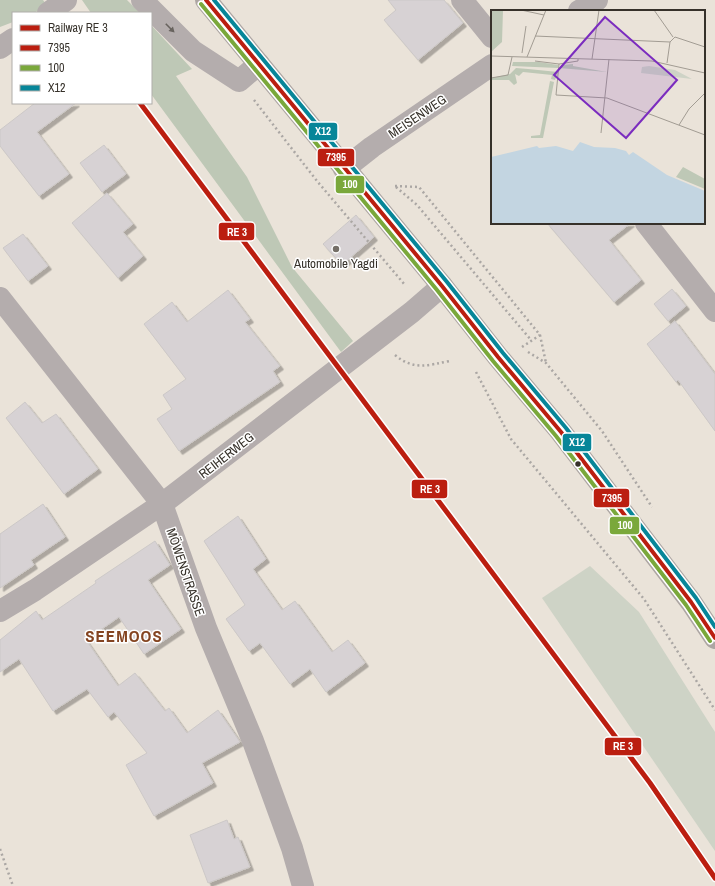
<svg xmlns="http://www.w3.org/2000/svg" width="715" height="886" font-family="'Archivo Narrow',sans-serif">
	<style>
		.green { fill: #ced3c6 }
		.forest { fill: #bec8b6 }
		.building { fill: #d7d2d4; stroke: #ccc8c7; filter: url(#shadow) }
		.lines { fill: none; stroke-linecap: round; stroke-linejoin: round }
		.path { stroke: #aba7a4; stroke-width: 2.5; stroke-dasharray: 2 3; stroke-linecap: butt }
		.minor { stroke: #b4adad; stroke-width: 22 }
		.major { stroke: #ada6a3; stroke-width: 22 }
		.bus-1-casing { stroke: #fff; stroke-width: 7 }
		.bus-2-casing { stroke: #fff; stroke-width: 7 }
		.bus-3-casing { stroke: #fff; stroke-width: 7 }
		.bus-1 { stroke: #bb1e10; stroke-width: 4 }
		.bus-2 { stroke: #7aa83b; stroke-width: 4 }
		.bus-3 { stroke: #078699; stroke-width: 4 }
		.rail-1-casing { stroke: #fff; stroke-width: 8 }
		.rail-1 { stroke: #bb1e10; stroke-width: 5 }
		.oneway { fill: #68635e }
		.poi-dot { fill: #756f67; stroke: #fff; stroke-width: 1.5 }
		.bus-dot { fill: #36312a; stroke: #fff; stroke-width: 1.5 }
		.labels { text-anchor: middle; stroke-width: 3; stroke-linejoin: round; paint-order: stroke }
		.street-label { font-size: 13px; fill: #36312a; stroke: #fff }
		.poi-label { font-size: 13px; fill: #36312a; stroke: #fff }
		.district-label { font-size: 17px; font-weight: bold; letter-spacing: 1px; fill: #844421; stroke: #fff }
		.inset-road { fill: none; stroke: #a29c93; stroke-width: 1 }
		.view { fill: #7b2cbf; fill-opacity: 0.15; stroke: #7b2cbf; stroke-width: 2 }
		.inset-edge { fill: none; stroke: #36312a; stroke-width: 2 }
		.line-badge { stroke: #fff; stroke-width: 1.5 }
		.badge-label { font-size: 11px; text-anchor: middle; font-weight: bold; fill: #fff }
	</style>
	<defs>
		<filter id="shadow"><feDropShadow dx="3.5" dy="3.5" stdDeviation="0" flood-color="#0004"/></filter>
	</defs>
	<rect width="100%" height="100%" fill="#eae3d9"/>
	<path class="green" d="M590 566 639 612 715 732V851L542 598Z"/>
	<path class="forest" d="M0 0H43L48 7 33 13H13V22L0 27Z
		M82 0H127L140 13H91Z
		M151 25 192 69 176 76 247 177 292 267 353 341 341 352 151 94Z"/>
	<path class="building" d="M388 0H444L463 23 418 60 384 20 396 10Z
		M35 103H76L37 132 69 174 39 196 0 146V130Z
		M104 145 126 174 102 192 80 163Z
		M107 193 133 224 123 232 143 256 118 278 72 223Z
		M356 215 374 237 342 265 323 244Z
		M547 223H631L609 240 641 280 614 302Z
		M23 234 48 266 28 281 3 248Z
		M672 289 686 306 668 321 654 304Z
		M228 290 250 319 245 322 280 366 273 371 280 382 179 451 157 419 172 409 163 395 186 379 144 324 172 302 187 322Z
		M675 321 715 374V431L678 380 676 382 647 344Z
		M25 402 42 423 56 414 98 469 64 494 6 418Z
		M43 504 65 537 31 560 34 565 0 588V534Z
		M238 516 266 559 253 569 282 610 295 601 332 652 348 640 365 663 326 692 310 669 290 684 260 643 249 651 226 619 245 605 204 541Z
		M155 541 170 565 148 580 181 629 144 654 119 617 86 640 118 686 135 673 165 711 169 708 187 733 218 710 240 742 202 763 213 783 154 816 126 765 147 753 114 712 108 717 87 689 53 711 19 659 0 672V640L36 611 42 620 96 583 95 581Z
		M227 820 234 839 238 837 250 867 208 883 190 835Z"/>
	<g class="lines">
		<path class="path" d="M254 100 317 181 405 285
			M395 186 419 187 540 335 546 363
			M396 187 417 205 531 340
			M522 347 540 335
			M528 352 546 363 602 431 652 507
			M395 355C414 371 428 365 450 361
			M476 372 511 439 644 599 715 710
			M0 849 13 886"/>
		<path class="minor" d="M142 0 193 51 239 81 259 64
			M462 0 492 37
			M579 11 597 0
			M48 13 66 0
			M0 48 13 39
			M344 169 372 147 492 65
			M646 223 715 311
			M0 298 162 504 206 628 253 741 292 848 303 886
			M0 611 35 590 162 504 412 312 442 286"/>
		<path class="major" d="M206 0 442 286 498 357 561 432 691 602 715 638"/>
		<g class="bus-1-casing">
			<path id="bus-1" d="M206 0 442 286 498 357 561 432 691 602 715 638"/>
		</g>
		<g class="bus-2-casing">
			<path id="bus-2" d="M201 4 437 290 493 361 556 436 686 605 710 641"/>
		</g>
		<g class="bus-3-casing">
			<path id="bus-3" d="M214 0 447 282 503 353 566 428 696 598 715 627"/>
		</g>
		<use href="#bus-1" class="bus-1"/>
		<use href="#bus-2" class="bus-2"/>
		<use href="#bus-3" class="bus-3"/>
		<g class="rail-1-casing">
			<path id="rail-1" d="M140 103 650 783 715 878"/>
		</g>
		<use href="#rail-1" class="rail-1"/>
	</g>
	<defs><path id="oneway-solid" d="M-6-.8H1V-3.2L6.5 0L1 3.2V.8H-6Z"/></defs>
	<use class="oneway" href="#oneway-solid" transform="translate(170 28) rotate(45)"/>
	<circle class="poi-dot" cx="336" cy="249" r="4"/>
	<circle class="bus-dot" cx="578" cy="464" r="3.5"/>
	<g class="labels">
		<g class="street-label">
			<text transform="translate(417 116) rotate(-34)" y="5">MEISENWEG</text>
			<text transform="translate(226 455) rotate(-38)" y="5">REIHERWEG</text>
			<text transform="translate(186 572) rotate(71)" y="5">MÖWENSTRASSE</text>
		</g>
		<g class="poi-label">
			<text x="336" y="268">Automobile Yagdi</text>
		</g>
		<g class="district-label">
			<text x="124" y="642">SEEMOOS</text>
		</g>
	</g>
	<g transform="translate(491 10)">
		<rect width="214" height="214" fill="#eae3d9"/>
		<path d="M158 56 184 60 201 69 150 63 151 57Z" fill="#ced3c6"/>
		<path d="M0 0H12L11 32 0 42ZM22 52H48L67 55V58L21 56ZM82 54V56L116 62 68 58 71 55ZM25 58 37 59 67 62 64 70 60 69 61 65 32 62 28 66 24 64 26 73 23 75 18 70H0V68L19 64ZM59 71 63 72 52 128H40V126L49 125ZM192 157 214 169V179L185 167Z" fill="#bec8b6"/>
		<path d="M89 132 103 137 124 138 135 141 138 145 142 142 176 165 214 181V214H0V147L46 136 48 138 65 136 82 141Z" fill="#c3d5e1"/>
		<path class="inset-road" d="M30 0 53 5M163 0 182 27M44 26 179 32 184 27 214 37M31 43 35 16M0 46 161 51 214 63M36 47 55 0M101 49 108 0M44 51 68 54 87 51V49M176 53 179 32M68 54 65 85 116 88 214 125M0 68 17 65 21 47M188 115 198 99 214 83M110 123 118 49"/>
		<path class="view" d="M114 7 186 70 135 128 63 65Z"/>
		<rect width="214" height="214" class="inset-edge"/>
	</g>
	<g class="line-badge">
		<rect x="308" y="122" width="30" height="19" rx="4" fill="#078699"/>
		<rect x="317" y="148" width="38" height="19" rx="4" fill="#bb1e10"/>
		<rect x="335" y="175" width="30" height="19" rx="4" fill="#7aa83b"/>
		<rect x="218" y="222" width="37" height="19" rx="4" fill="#bb1e10"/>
		<rect x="562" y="433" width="30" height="19" rx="4" fill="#078699"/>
		<rect x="411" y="479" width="37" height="20" rx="4" fill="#bb1e10"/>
		<rect x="593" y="488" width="37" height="20" rx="4" fill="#bb1e10"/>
		<rect x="609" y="516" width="31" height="19" rx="4" fill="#7aa83b"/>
		<rect x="604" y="737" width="38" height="19" rx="4" fill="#bb1e10"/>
	</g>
	<g class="badge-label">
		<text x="323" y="135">X12</text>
		<text x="336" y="161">7395</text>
		<text x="350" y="188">100</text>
		<text x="237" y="236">RE 3</text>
		<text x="577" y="446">X12</text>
		<text x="430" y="493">RE 3</text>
		<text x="612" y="502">7395</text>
		<text x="625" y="529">100</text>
		<text x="623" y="750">RE 3</text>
	</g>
	<rect x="12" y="12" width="140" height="92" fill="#ffffff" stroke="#afadaa"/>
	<rect x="20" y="25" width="20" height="6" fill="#bb1e10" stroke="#afadaa"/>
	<text x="48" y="32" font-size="12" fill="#36312a">Railway RE 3</text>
	<rect x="20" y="45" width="20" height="6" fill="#bb1e10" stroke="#afadaa"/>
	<text x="48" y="52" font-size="12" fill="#36312a">7395</text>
	<rect x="20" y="65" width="20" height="6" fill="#7aa83b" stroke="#afadaa"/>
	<text x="48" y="72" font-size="12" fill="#36312a">100</text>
	<rect x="20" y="85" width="20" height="6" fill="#078699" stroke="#afadaa"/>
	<text x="48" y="92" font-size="12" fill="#36312a">X12</text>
</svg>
